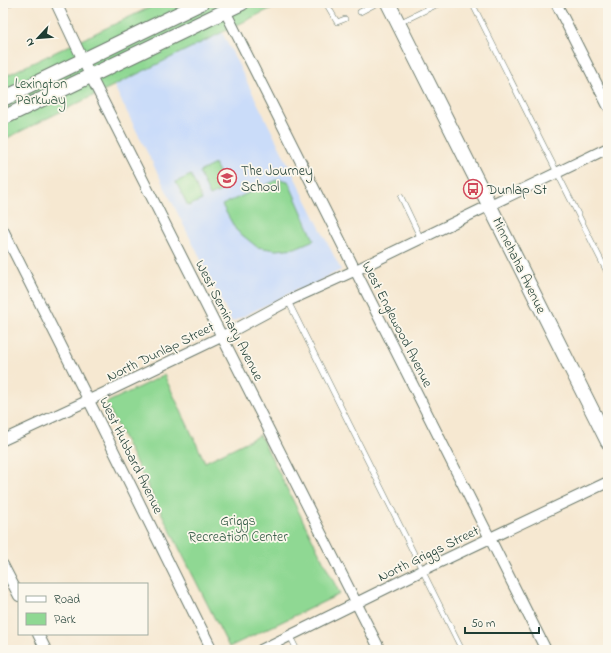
<svg xmlns="http://www.w3.org/2000/svg" width="611" height="653" font-family="'Indie Flower',sans-serif">
	<style>
		.built { fill: #cadcf9 }
		.green { fill: #8fd893; stroke: #578a64 }
		.lines { fill: none; stroke-linecap: round; stroke-linejoin: round }
		.lane-casing { stroke: #6a796b; stroke-width: 6 }
		.street-casing { stroke: #6a796b; stroke-width: 12 }
		.secondary-casing { stroke: #6a796b; stroke-width: 16 }
		.lane { stroke: #fff; stroke-width: 5 }
		.street { stroke: #fff; stroke-width: 10 }
		.secondary { stroke: #fff; stroke-width: 14 }
		.labels { text-anchor: middle; stroke-width: 3.5; stroke-linejoin: round; paint-order: stroke }
		.park-label { font-size: 14px; fill: #355c47; stroke: #fbf7ec }
		.poi-label { font-size: 14px; fill: #1f3d34; stroke: #fbf7ec; text-anchor: start }
		.street-label { font-size: 14px; fill: #1f3d34; stroke: #fbf7ec }
	</style>
	<rect width="100%" height="100%" fill="#fbf7ec"/>
	<filter id="ink" filterUnits="userSpaceOnUse"><feTurbulence type="fractalNoise" baseFrequency=".025" numOctaves="2"/><feDisplacementMap in="SourceGraphic" scale="8" xChannelSelector="R" yChannelSelector="G"/><feConvolveMatrix kernelMatrix="1 2 1 2 8 2 1 2 1" color-interpolation-filters="sRGB"/></filter>
	<filter id="wash" filterUnits="userSpaceOnUse"><feTurbulence type="fractalNoise" baseFrequency=".012" numOctaves="4" result="noise"/><feDisplacementMap in="SourceGraphic" scale="16" xChannelSelector="R" yChannelSelector="G"/><feGaussianBlur stdDeviation="0.9" result="paint"/><feColorMatrix in="noise" values="0 0 0 0 0 0 0 0 0 0 0 0 0 0 0 0 0 1.4 0 .05"/><feComposite in="paint" operator="in"/></filter>
	<g filter="url(#wash)">
		<rect width="100%" height="100%" fill="#f6e8d1"/>
		<path class="built" d="M222 32 341 270 299 291 298 289 232 322 114 86Z"/>
		<path class="green" d="M159 3H282L3 140V77Z
			M215 164 227 188 210 196 199 172Z
			M191 175 202 200 188 206 176 182Z
			M279 179 288 181 314 240 295 248 276 250 257 247 236 230 222 205Z
			M164 375 205 462 260 435 340 594 229 647 106 403Z"/>
	</g>
	<g filter="url(#ink)">
		<g class="lines">
			<g class="lane-casing">
				<path id="lane" d="M326 3 337 22 345 19
					M472 3 608 274
					M3 6 10 3
					M360 12 377 3
					M399 23 440 3
					M401 197 421 239
					M288 301 462 650
					M290 636 297 650"/>
			</g>
			<g class="street-casing">
				<path id="street" d="M56 3 91 77 380 650
					M556 3 608 106
					M225 11 546 650
					M3 230 95 413 212 650
					M3 440 100 395 223 336 288 301 356 270 608 148
					M3 565 19 596
					M38 634 46 650
					M261 650 423 570 608 482"/>
			</g>
			<g class="secondary-casing">
				<path id="secondary" d="M388 3 608 442
					M3 99 201 3
					M3 118 242 3"/>
			</g>
			<use href="#lane" class="lane"/>
			<use href="#street" class="street"/>
			<use href="#secondary" class="secondary"/>
		</g>
	</g>
	<defs>
		<g id="school-ring" transform="scale(1)"><circle r="9.5" fill="#fbf7ec" stroke="#d1495b" stroke-width="1.5"/><path d="M0-5L7-2L0 1L-7-2ZM-4 1L0 2.5L4 1V4Q0 6-4 4Z" fill="#d1495b"/></g>
		<g id="bus-ring" transform="scale(1)"><circle r="9.5" fill="#fbf7ec" stroke="#d1495b" stroke-width="1.5"/><path d="M-5-6H5V4H4V6H2V4H-2V6H-4V4H-5ZM-3.5-4V0h7V-4ZM-3.5 1.2v1.5H-2V1.2ZM2 1.2v1.5H3.5V1.2Z" fill="#d1495b"/></g>
	</defs>
	<g fill-rule="evenodd">
		<use href="#school-ring" x="227" y="178"/>
		<use href="#bus-ring" x="473" y="189"/>
	</g>
	<g class="labels">
		<g class="park-label">
			<text x="41" y="88">Lexington<tspan x="41" dy="16">Parkway</tspan></text>
			<text x="238" y="525">Griggs<tspan x="238" dy="16">Recreation Center</tspan></text>
		</g>
		<g class="poi-label">
			<text x="241" y="175">The Journey<tspan x="241" dy="16">School</tspan></text>
			<text x="487" y="194">Dunlap St</text>
		</g>
		<g class="street-label">
			<text transform="translate(520 265) rotate(64)" y="5">Minnehaha Avenue</text>
			<text transform="translate(230 320) rotate(63)" y="5">West Seminary Avenue</text>
			<text transform="translate(398 324) rotate(63)" y="5">West Englewood Avenue</text>
			<text transform="translate(160 351) rotate(-26)" y="5">North Dunlap Street</text>
			<text transform="translate(132 455) rotate(64)" y="5">West Hubbard Avenue</text>
			<text transform="translate(428 553) rotate(-26)" y="5">North Griggs Street</text>
		</g>
	</g>
	<rect width="611" height="653" fill="none" stroke="#fbf7ec" stroke-width="16"/>
	<rect x="18" y="583" width="130" height="52" fill="#fbf7ec" stroke="#a3ada2"/>
	<rect x="26" y="596" width="20" height="6" fill="#ffffff" stroke="#a3ada2"/>
	<text x="54" y="603" font-size="12" fill="#1f3d34">Road</text>
	<rect x="26" y="613" width="20" height="12" fill="#8fd893" stroke="#a3ada2"/>
	<text x="54" y="623" font-size="12" fill="#1f3d34">Park</text>
	<g transform="translate(38 38) rotate(244)" stroke="#fbf7ec" stroke-width="3" paint-order="stroke">
	<path d="M0-3L7 15L0 10L-7 15Z" fill="#1f3d34"/>
	<text y="-6" font-size="11" font-weight="bold" text-anchor="middle" fill="#1f3d34">N</text>
	</g>
	<path d="M465 627v6h74v-6" fill="none" stroke="#1f3d34" stroke-width="2"/>
	<text x="471" y="627" font-size="12" fill="#1f3d34" stroke="#fbf7ec" stroke-width="3" paint-order="stroke">50 m</text>
</svg>
